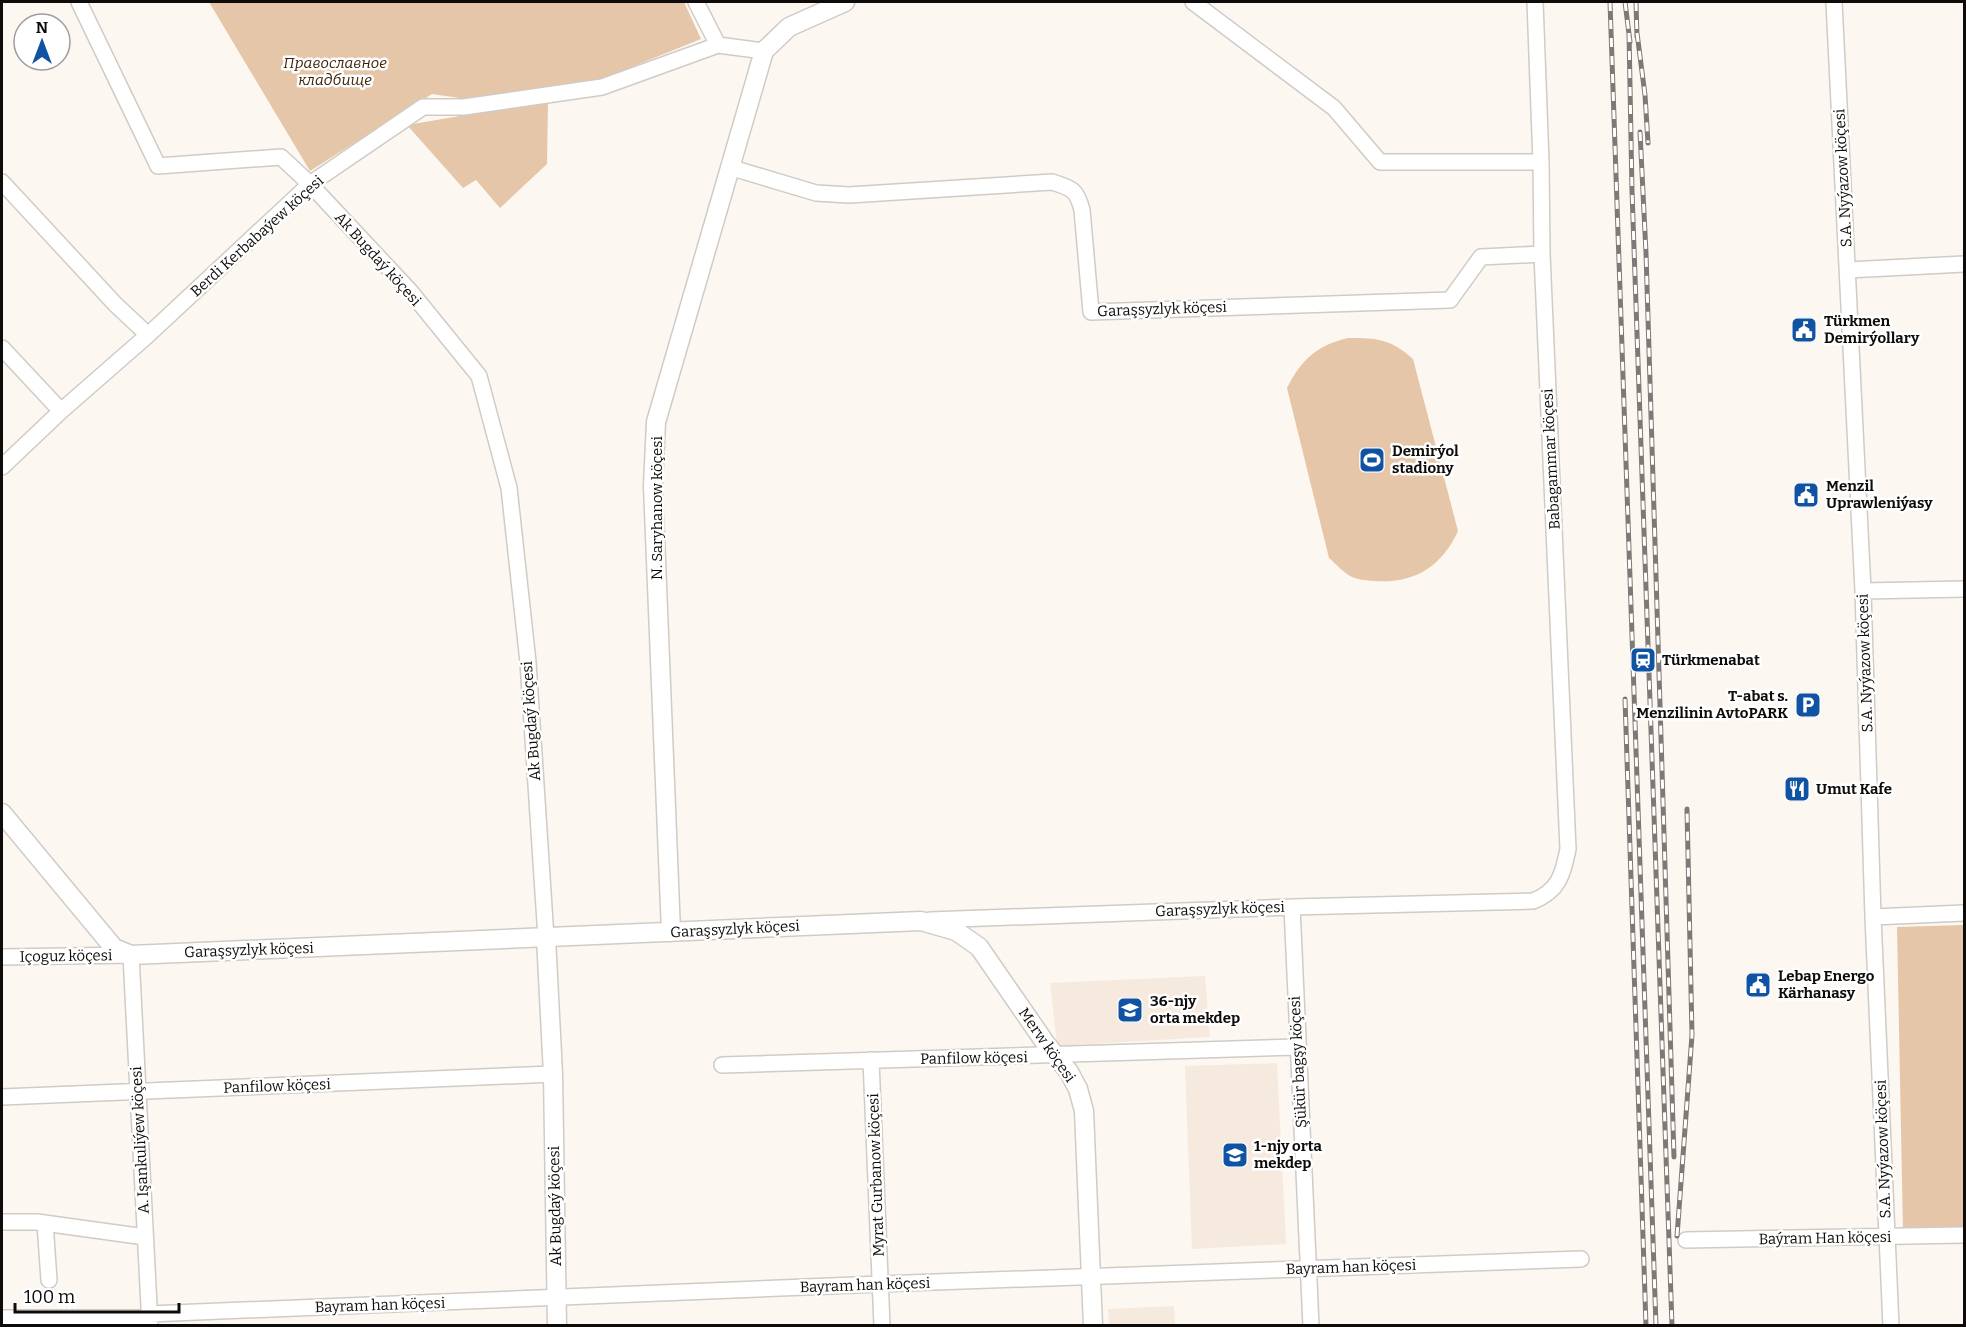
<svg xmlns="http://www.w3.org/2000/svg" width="1966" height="1327" font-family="Bitter,serif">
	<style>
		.built { fill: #f6eadf }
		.green { fill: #e5c6a9 }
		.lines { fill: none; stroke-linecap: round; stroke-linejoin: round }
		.minor-casing { stroke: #d0cbc5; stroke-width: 18 }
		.major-casing { stroke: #d0cbc5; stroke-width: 21 }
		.minor { stroke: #fff; stroke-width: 15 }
		.major { stroke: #fff; stroke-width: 18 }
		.rail-casing { stroke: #7d7a76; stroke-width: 5 }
		.rail { stroke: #fff; stroke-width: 3; stroke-dasharray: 9; stroke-linecap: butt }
		.labels { text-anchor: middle; stroke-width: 5; stroke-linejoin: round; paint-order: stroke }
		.park-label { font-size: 15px; font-style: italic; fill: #3d2408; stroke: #fff }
		.street-label { font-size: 15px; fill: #0e0c0a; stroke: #fff }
		.poi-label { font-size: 15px; font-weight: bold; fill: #0e0c0a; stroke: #fff; text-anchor: start }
	</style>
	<rect width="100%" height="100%" fill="#fcf7f1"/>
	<path class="built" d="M1205 976 1210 1037 1057 1046 1050 983Z
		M1277 1063 1286 1244 1192 1249 1185 1066Z
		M1174 1306 1175 1325H1109L1108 1309Z"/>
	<path class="green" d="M209 2H684L701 39 597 81 466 99 432 94 310 171Z
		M548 101 547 164 500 208 476 180 463 188 407 125Z
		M1348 338C1377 338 1391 339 1413 359L1458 531C1441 568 1413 584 1373 581 1366 580 1357 580 1350 576 1343 572 1336 564 1329 558L1287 388C1302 359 1316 346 1348 338Z
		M1964 925V1230L1903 1231 1897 927Z"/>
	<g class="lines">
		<g class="minor-casing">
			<path id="minor" d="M79 2 158 166 281 157 310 184 410 291 479 376 509 488 528 662 546 938
				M696 2 718 45
				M1193 2 1334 108 1380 162H1541
				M1834 2 1863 591 1873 917 1891 1326
				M729 167 816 193 849 195 1052 182C1072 188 1077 190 1082 210L1091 312 1450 300 1481 257 1542 254
				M2 182 115 304 148 335
				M1848 270 1964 264
				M2 348 61 411
				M2 467 61 411 148 335 310 184 423 107H464L602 87 718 45 764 51
				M1863 591 1964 589
				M1292 907 1311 1326
				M1873 917 1964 913
				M930 920 1292 907 1533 901C1559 891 1563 874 1568 849L1542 254 1541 162 1535 2
				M2 957 131 955 150 1326
				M871 1060 882 1326
				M722 1065 1297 1047
				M2 1097 553 1074
				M2 1222H37L145 1237
				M45 1223 49 1280
				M1686 1240 1964 1235
				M149 1314 880 1284 1581 1259
				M2 1318H150"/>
		</g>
		<g class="major-casing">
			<path id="major" d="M2 813 114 948 131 955 921 921 956 931 979 947 1046 1044 1069 1072 1078 1089 1084 1111 1093 1326
				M671 932 653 486 656 422 764 51 789 27 845 2
				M546 938 553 1074 557 1326"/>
		</g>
		<use href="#minor" class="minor"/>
		<use href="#major" class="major"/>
		<g class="rail-casing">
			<path id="rail" d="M1610 2 1656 1326
				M1625 2 1630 42
				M1636 2 1637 37
				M1629 33 1632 191 1672 1326
				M1637 33 1645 95 1648 143
				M1640 132 1646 253 1674 1157
				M1625 699 1646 1326
				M1677 1236 1692 1035 1687 809"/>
		</g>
		<use href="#rail" class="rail"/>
	</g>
	<defs>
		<g id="civic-square" transform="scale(1.35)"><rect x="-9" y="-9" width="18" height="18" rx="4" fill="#1053a3" stroke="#fff"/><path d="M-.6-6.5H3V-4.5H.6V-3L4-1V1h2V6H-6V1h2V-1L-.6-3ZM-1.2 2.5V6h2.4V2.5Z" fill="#fff"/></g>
		<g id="stadium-square" transform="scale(1.35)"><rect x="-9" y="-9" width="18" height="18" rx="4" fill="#1053a3" stroke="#fff"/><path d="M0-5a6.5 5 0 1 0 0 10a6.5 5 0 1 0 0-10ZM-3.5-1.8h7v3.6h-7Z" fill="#fff"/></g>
		<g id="station-square" transform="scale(1.35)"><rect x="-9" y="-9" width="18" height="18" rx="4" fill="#1053a3" stroke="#fff"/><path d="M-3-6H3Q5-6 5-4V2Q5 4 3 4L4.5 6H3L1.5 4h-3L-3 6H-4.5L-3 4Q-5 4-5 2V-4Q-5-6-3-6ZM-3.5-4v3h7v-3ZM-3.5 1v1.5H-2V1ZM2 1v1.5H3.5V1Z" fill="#fff"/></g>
		<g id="parking-square" transform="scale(1.35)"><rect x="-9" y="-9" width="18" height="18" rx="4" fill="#1053a3" stroke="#fff"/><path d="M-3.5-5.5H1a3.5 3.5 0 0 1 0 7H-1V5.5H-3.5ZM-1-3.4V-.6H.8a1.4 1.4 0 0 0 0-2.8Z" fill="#fff"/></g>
		<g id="restaurant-square" transform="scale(1.35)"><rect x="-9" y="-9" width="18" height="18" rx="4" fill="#1053a3" stroke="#fff"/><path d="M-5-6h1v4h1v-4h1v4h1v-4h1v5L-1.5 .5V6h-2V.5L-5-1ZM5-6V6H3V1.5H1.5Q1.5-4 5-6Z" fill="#fff"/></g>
		<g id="school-square" transform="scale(1.35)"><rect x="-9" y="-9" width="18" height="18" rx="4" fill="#1053a3" stroke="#fff"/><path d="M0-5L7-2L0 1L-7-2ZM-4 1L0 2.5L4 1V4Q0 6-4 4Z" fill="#fff"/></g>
	</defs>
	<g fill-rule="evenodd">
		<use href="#civic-square" x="1804" y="330"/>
		<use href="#stadium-square" x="1372" y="460"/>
		<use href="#civic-square" x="1806" y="495"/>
		<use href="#station-square" x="1643" y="660"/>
		<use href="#parking-square" x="1808" y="705"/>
		<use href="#restaurant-square" x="1797" y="789"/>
		<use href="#civic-square" x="1758" y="985"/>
		<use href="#school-square" x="1130" y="1010"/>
		<use href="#school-square" x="1235" y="1155"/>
	</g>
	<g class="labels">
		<g class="park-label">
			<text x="335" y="68">Православное<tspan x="335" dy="17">кладбище</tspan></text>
		</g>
		<g class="street-label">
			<text transform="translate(1843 178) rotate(-93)" y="5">S.A. Nyýazow köçesi</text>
			<text transform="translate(257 236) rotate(-42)" y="5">Berdi Kerbabaýew köçesi</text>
			<text transform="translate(378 259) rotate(48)" y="5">Ak Bugdaý köçesi</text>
			<text transform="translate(1162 309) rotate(-2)" y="5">Garaşsyzlyk köçesi</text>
			<text transform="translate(1551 459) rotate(-93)" y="5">Babagammar köçesi</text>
			<text transform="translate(657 508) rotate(-90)" y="5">N. Saryhanow köçesi</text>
			<text transform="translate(1865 663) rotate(-92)" y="5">S.A. Nyýazow köçesi</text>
			<text transform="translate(531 721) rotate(-94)" y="5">Ak Bugdaý köçesi</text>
			<text transform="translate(1220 909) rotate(-2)" y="5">Garaşsyzlyk köçesi</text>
			<text transform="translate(735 929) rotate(-3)" y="5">Garaşsyzlyk köçesi</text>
			<text transform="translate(249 950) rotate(-2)" y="5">Garaşsyzlyk köçesi</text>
			<text transform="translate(66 956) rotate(-1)" y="5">Içoguz köçesi</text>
			<text transform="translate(1047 1045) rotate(55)" y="5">Merw köçesi</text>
			<text transform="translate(974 1058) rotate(-1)" y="5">Panfilow köçesi</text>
			<text transform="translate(1298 1062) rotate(-93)" y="5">Şükür bagşy köçesi</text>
			<text transform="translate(277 1086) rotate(-2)" y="5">Panfilow köçesi</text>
			<text transform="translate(140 1140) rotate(-93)" y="5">A. Işankuliýew köçesi</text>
			<text transform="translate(1883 1149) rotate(-92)" y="5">S.A. Nyýazow köçesi</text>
			<text transform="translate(876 1175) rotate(-92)" y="5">Myrat Gurbanow köçesi</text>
			<text transform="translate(555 1206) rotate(-91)" y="5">Ak Bugdaý köçesi</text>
			<text transform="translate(1825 1238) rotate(-1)" y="5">Baýram Han köçesi</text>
			<text transform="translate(1351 1267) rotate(-2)" y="5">Bayram han köçesi</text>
			<text transform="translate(865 1285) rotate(-2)" y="5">Bayram han köçesi</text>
			<text transform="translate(380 1305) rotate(-2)" y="5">Bayram han köçesi</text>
		</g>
		<g class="poi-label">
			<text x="1824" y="326">Türkmen<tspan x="1824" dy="17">Demirýollary</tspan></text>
			<text x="1392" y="456">Demirýol<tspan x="1392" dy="17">stadiony</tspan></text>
			<text x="1826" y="491">Menzil<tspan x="1826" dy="17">Uprawleniýasy</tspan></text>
			<text x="1662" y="665">Türkmenabat</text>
			<text x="1788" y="701" text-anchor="end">T-abat s.<tspan x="1788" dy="17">Menzilinin AvtoPARK</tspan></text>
			<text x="1816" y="794">Umut Kafe</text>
			<text x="1778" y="981">Lebap Energo<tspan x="1778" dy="17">Kärhanasy</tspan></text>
			<text x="1150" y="1006">36-njy<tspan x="1150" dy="17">orta mekdep</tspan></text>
			<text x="1254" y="1151">1-njy orta<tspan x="1254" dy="17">mekdep</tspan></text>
		</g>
	</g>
	<rect width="1966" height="1327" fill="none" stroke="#0e0c0a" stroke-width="6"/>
	<g transform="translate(42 42)"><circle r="28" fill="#ffffff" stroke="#9f9e9d" stroke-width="1.5"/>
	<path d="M0-4.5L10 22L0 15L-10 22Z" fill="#1053a3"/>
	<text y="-9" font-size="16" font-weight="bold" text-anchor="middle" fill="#0e0c0a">N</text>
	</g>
	<path d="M15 1303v9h164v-9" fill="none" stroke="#0e0c0a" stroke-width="3"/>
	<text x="24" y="1303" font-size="18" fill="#0e0c0a" stroke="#ffffff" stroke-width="4.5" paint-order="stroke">100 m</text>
</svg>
